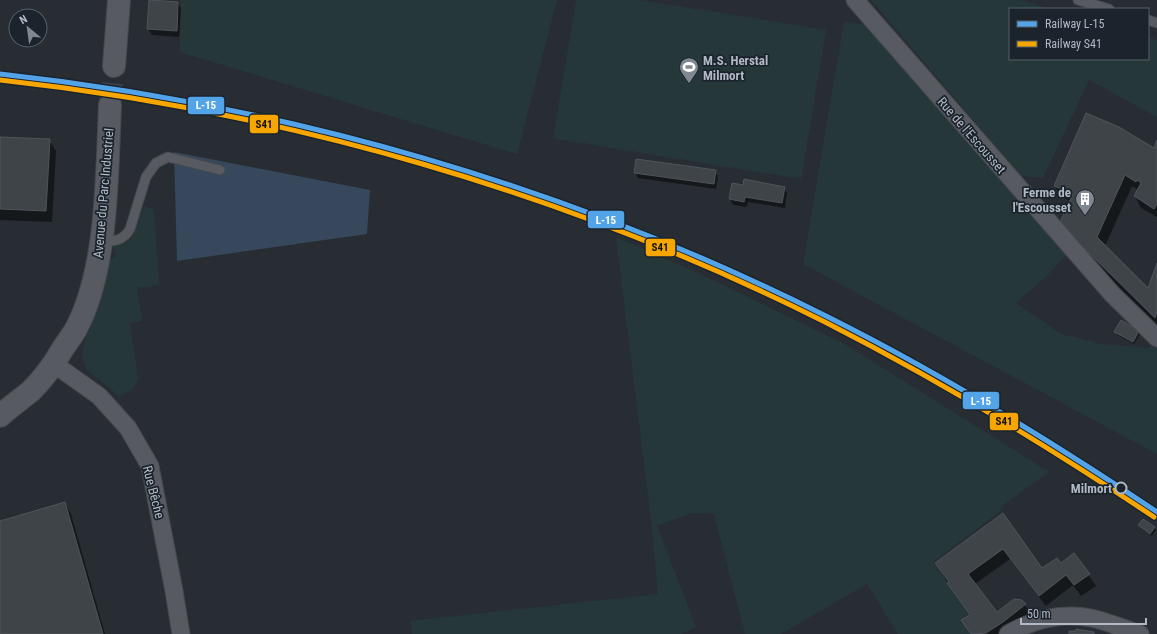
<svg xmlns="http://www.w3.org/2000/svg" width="1157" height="634" font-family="'Roboto Condensed',sans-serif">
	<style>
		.green { fill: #253739 }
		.water { fill: #37475c }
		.shadow { fill: #0007 }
		.building { fill: #3f4449; stroke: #4f545b }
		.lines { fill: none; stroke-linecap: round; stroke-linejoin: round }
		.tertiary-tunnel { stroke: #3c4249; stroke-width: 22; stroke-dasharray: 22 11; stroke-linecap: butt }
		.service-casing { stroke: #45494e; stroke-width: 11 }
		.minor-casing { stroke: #45494e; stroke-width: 19 }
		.tertiary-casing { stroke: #45494e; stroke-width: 24 }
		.service { stroke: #575b61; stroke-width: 9 }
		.minor { stroke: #575b61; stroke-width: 17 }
		.tertiary { stroke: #575b61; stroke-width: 22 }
		.rail-1-casing { stroke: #1b232d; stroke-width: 8 }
		.rail-2-casing { stroke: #1b232d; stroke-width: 8 }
		.rail-1 { stroke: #53a3e8; stroke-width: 5 }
		.rail-2 { stroke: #f7a600; stroke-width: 5 }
		.stop-dot { fill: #1b232d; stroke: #b1b9c4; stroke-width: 2 }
		.labels { text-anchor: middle; stroke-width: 3.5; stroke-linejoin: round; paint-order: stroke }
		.poi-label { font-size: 13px; font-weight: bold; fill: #b1b9c4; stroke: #1b232d; text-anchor: start }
		.street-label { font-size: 13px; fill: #b1b9c4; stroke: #1b232d }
		.stop-label { font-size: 13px; font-weight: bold; fill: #b1b9c4; stroke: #1b232d; text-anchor: end }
		.line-badge { stroke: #1b232d; stroke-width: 1.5 }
		.badge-label { font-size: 11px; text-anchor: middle; font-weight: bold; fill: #fff }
		.pale-badge-label { font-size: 11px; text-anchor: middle; font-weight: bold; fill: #111 }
	</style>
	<rect width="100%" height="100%" fill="#272d33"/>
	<path class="green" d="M181 0H557L517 154 180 52Z
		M576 0H640L826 30 801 179 553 138Z
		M871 0H1021L1051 9H1010V59H1148V37L1157 40V117L1089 80 1043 178 1021 176Z
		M844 22 866 25 1067 254 1048 275 1016 303 1061 334 1101 344 1149 348 1154 342 1157 345V454L803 264Z
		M144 206 154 209 159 285 137 288 142 321 130 323 138 379C135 389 129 393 119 396L87 370 82 355 84 342 99 305 111 259 115 258 114 246 129 241 134 233Z
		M616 237 696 272 843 343 1049 472 1002 506 1001 511 933 562 970 615 961 620 970 634H898L867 584 781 634H745L714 514 692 513 657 526 696 627 682 634H412L410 621 658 594 652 528Z"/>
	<path class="water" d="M174 152 370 190 367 234 177 261Z"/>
	<path class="shadow" d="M150 1 178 3 181 9 179 37 152 35 148 29Z
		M0 138 49 140 56 151 52 222 0 220Z
		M1157 143V217L1141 208 1135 196 1138 190 1132 186 1105 246 1148 290 1157 266V324L1086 255 1068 234 1071 201 1061 197 1055 186 1154 149Z
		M715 171 718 177 716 189 638 178 635 172Z
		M733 184 743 186 784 187 787 193 785 208 748 202 747 207 733 205 730 199Z
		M1115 332H1138L1140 334 1134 344 1117 335Z
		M65 503 71 514 105 634H0V522Z
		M1003 515 1041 570 1061 564 1074 554 1096 586 1081 596 1073 585 1046 606 1010 559 975 584 996 613 1022 601 1032 616 1008 634H971L963 620 970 616 955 595 936 563Z
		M1139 525 1154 528 1156 530 1152 536 1141 528Z"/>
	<path class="building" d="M149 0 178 2 177 31 147 29Z
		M1086 113 1119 127 1154 148 1157 140V204L1154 209 1134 196 1141 183 1137 180 1136 182 1125 175 1097 237 1148 288 1157 263V312L1155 318 1079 243 1060 222 1073 194 1054 186Z
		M0 137 50 139 46 211 0 209Z
		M636 159 716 170 714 184 634 173Z
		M744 179 785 187 782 203 745 197 744 202 729 199 732 183 743 185Z
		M1121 320 1139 331 1133 342 1114 332Z
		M65 502 103 634H0V521Z
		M1003 513 1042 568 1057 558 1061 563 1074 553 1090 574 1074 585 1066 575 1039 596 1003 549 968 574 997 612 1014 599 1022 600 1026 604 1003 622 986 633 974 634 970 633 961 620 970 615 947 583 949 582 935 563Z
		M1143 519 1155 527 1150 534 1138 525Z
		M1076 629 1094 632V634H1069V631H1076Z"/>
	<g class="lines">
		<path class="tertiary-tunnel" d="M110 105 114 66"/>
		<g class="service-casing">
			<path id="service" d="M1078 0 1109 9
				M1148 20 1157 23
				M101 240C114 242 123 241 130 229L146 177 156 163 168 157 220 170"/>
		</g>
		<g class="minor-casing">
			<path id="minor" d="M855 0 1113 295 1157 338
				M54 364 99 396 128 428 150 466 174 591 181 634
				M1008 634C1034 619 1061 612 1091 618 1107 621 1124 629 1140 634"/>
		</g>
		<g class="tertiary-casing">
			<path id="tertiary" d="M114 66 119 0
				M0 416C10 407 21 399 31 391 43 379 54 364 62 350 67 342 73 335 77 327 108 267 107 172 110 105"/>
		</g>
		<use href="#service" class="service"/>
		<use href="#minor" class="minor"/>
		<use href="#tertiary" class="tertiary"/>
		<g class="rail-1-casing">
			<path id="rail-1" d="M0 74C286 105 570 187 828 317 942 374 1051 441 1157 512"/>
		</g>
		<g class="rail-2-casing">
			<path id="rail-2" d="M0 80C285 111 569 193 825 322 939 380 1048 446 1154 517"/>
		</g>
		<use href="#rail-1" class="rail-1"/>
		<use href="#rail-2" class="rail-2"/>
	</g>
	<defs>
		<g id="stadium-pin" transform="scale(1)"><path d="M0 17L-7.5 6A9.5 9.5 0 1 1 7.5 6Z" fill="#818891" stroke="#1b232d"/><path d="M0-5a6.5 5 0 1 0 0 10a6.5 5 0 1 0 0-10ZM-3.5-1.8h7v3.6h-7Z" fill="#fff"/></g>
		<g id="building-pin" transform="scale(1)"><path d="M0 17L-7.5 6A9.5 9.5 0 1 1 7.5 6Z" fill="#818891" stroke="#1b232d"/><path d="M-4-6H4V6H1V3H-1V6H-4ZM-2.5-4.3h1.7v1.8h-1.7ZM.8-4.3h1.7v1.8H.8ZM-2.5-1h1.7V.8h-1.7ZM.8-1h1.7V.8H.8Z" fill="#fff"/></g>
	</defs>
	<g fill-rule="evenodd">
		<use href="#stadium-pin" x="689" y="67"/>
		<use href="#building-pin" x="1085" y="199"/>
	</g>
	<circle class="stop-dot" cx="1121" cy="488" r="5.5"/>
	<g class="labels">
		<g class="poi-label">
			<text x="703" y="65">M.S. Herstal<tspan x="703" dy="15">Milmort</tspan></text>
			<text x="1071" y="197" text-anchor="end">Ferme de<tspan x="1071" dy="15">l'Escousset</tspan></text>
		</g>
		<g class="street-label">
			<text transform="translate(972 135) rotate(49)" y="5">Rue de l'Escousset</text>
			<text transform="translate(103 193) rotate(-85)" y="5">Avenue du Parc Industriel</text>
			<text transform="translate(154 492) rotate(76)" y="5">Rue Bêche</text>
		</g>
		<g class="stop-label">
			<text x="1112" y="493">Milmort</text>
		</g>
	</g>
	<g class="line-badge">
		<rect x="187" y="96" width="38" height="19" rx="4" fill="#53a3e8"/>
		<rect x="249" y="114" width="30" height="20" rx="4" fill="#f7a600"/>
		<rect x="587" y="210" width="38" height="19" rx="4" fill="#53a3e8"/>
		<rect x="645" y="238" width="31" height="19" rx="4" fill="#f7a600"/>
		<rect x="962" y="391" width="38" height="19" rx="4" fill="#53a3e8"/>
		<rect x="989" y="412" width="30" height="19" rx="4" fill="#f7a600"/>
	</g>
	<g class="badge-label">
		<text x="206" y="109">L-15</text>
		<text x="606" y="224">L-15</text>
		<text x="981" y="405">L-15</text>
	</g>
	<g class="pale-badge-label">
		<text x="264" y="128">S41</text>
		<text x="660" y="251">S41</text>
		<text x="1004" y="425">S41</text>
	</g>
	<rect x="1009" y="8" width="140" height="52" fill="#1b232d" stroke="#575f69"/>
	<rect x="1017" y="21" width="20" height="6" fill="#53a3e8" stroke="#575f69"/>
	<text x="1045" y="28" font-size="12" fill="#b1b9c4">Railway L-15</text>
	<rect x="1017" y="41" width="20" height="6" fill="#f7a600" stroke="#575f69"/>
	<text x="1045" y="48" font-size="12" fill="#b1b9c4">Railway S41</text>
	<g transform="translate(28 28) rotate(331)"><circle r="19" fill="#1b232d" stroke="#575f69"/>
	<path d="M0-3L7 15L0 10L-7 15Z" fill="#818891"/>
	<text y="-6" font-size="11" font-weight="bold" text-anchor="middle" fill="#b1b9c4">N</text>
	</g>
	<path d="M1021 618v6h125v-6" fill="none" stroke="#b1b9c4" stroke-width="2"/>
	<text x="1027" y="618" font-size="12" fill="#b1b9c4" stroke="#1b232d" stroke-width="3" paint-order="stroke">50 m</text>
</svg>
